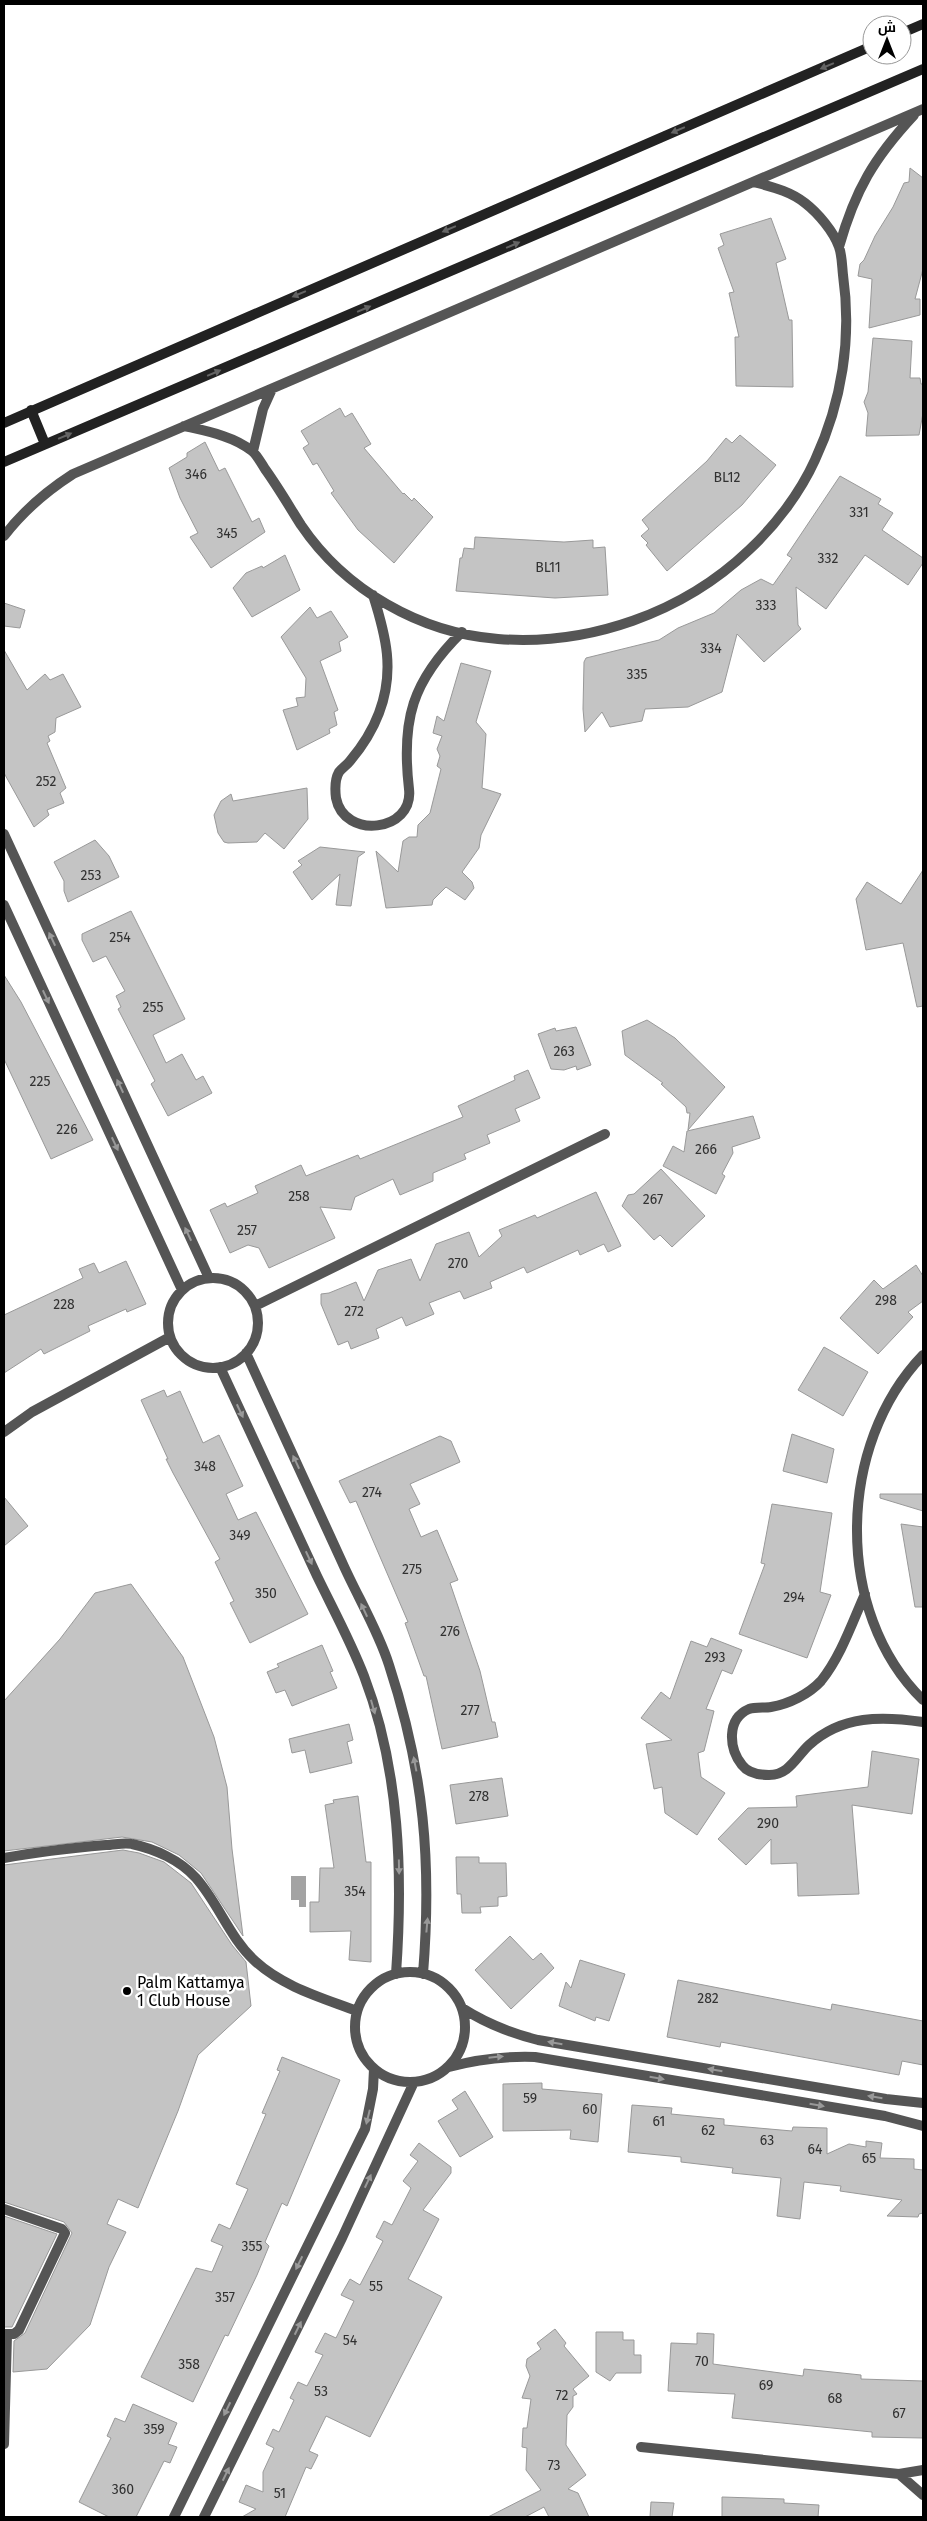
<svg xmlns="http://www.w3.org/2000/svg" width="927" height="2521" font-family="'Fira Sans',Cairo,sans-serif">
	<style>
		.water { fill: #a3a3a3 }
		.building { fill: #c4c4c4; stroke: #999 }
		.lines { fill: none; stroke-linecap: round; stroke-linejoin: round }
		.lane { stroke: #555; stroke-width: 10 }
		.street { stroke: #555; stroke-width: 10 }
		.secondary { stroke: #222; stroke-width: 10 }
		.oneway { fill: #646464 }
		.oneway2 { fill: #999 }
		.poi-dot { fill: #000; stroke: #fff; stroke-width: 2 }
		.labels { text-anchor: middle; stroke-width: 5; stroke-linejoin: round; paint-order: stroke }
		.number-label { font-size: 14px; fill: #313131 }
		.poi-label { font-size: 16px; fill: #000; stroke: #fff; text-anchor: start }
	</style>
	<rect width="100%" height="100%" fill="#fff"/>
	<path class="water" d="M291 1876H306V1907H299V1900H291Z"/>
	<path class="building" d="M910 168 923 178V269L915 299H920V315L869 328 872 279 858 276 860 264 864 260 875 236 893 207 904 183 909 182Z
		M771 218 786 259 776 263 789 320H792L793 387 736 386 735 337H739L729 293 734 292 718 248 724 245 720 234Z
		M873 338 912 341 910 378H920L921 384H923V413L919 435 866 436 868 413 864 402 868 392Z
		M340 408 345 417 352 413 371 444 364 448 403 494 404 493 412 501 414 498 433 517 394 563 358 530 331 493 334 491 317 463 313 465 303 448 309 444 301 431Z
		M740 435 776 465 742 505 667 571 646 545 648 543 641 536 649 529 642 520 707 461 726 438 732 443Z
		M205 442 219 471 225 468 252 522 259 518 265 532 211 568 190 537 198 533 180 498 169 468 187 457V453Z
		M840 476 881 499 878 504 893 513 882 530 923 558V563L908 585 865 555 826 609 796 587 798 625 801 629 764 662 737 634 722 692 688 707 645 709 642 721 610 727 602 712 585 732 583 709 584 662 586 658 659 640 678 628 714 613 741 590 761 579 773 585 792 558 787 555Z
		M475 537 564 542 593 540V548L605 547 608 595 555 598 456 591 460 558H462L464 548 474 549Z
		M285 555 300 590 252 617 233 588 246 573 262 566 263 568Z
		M4 603 25 610 20 628 4 626Z
		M310 607 317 618 331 611 348 637 339 642 341 651 320 661 338 710 334 712 337 725 329 729 330 733 297 750 283 710 298 706 296 698 305 697 306 678 281 637Z
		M4 650 27 690 45 674 50 680 63 674 81 707 56 718 55 732 48 736 50 741 47 743 66 788 60 793 64 803 47 810 49 815 34 827 4 773Z
		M461 663 491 671 476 722 486 734 482 788 501 794 481 835 479 848 462 872 472 882 474 888 465 900 446 887 433 900 432 905 386 908 376 851 398 872 403 841 409 837H417L418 825 430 813 441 769 437 766 440 756 437 749 442 736 433 733 437 716 444 721Z
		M307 788 308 819 284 849 265 833 257 842 228 843 224 842 218 833 214 815 221 801 231 794 233 801Z
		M95 840 109 856 119 877 68 902 64 891V881L54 862Z
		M320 847 365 852 358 857 351 906 336 905 340 874 312 900 293 872 302 865 298 861Z
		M923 870V1006L917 1007 903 943 866 950 856 899 867 882 901 904Z
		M131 911 185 1019 153 1035 166 1063 182 1054 196 1080 203 1076 212 1093 168 1116 151 1084 155 1081 118 1009 121 1007 116 996 125 991 106 956 93 962 82 940V934Z
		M4 975 21 1002 93 1140 51 1159 4 1059Z
		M647 1020 675 1038 725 1087 688 1130 690 1113H687L686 1107 661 1084 663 1083 625 1055 622 1031Z
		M576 1027 591 1065 577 1070 576 1066 564 1070 551 1069 538 1034 555 1028 556 1031Z
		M528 1070 540 1098 515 1109 520 1121 487 1135 490 1143 464 1154 466 1159 433 1173V1181L400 1195 393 1179 355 1197 351 1210 320 1207 335 1238 269 1268 259 1248 248 1245 230 1253 210 1210 225 1203 227 1207 258 1193 255 1186 301 1165 306 1176 358 1155 360 1159 463 1117 458 1106 515 1080 514 1076Z
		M753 1116 760 1138 732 1147 733 1153 722 1174 725 1176 716 1194 663 1166 673 1146 684 1152 687 1131Z
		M661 1169 705 1216 672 1247 660 1235 654 1240 622 1206 628 1195 634 1194Z
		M596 1192 621 1246 608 1252 604 1244 580 1255 578 1250 527 1273 524 1267 490 1282 492 1288 464 1299 460 1291 429 1303 434 1314 406 1326 402 1317 376 1329 379 1338 351 1349 348 1341 338 1345 321 1304V1294L329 1293 356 1282 364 1301 378 1270 411 1259 420 1281 436 1244 469 1232 479 1257 502 1236 499 1230 535 1215 537 1218Z
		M126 1261 146 1304 127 1312 126 1309 88 1326 90 1331 44 1354 41 1349 4 1373V1315L83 1278 79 1269 94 1263 99 1273Z
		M916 1265 923 1276V1301L908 1312 913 1317 878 1354 840 1318 874 1280 883 1289Z
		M824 1347 868 1372 843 1416 798 1390Z
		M164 1390 167 1397 180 1391 203 1443 219 1435 243 1486 226 1494 238 1520 256 1512 308 1614 250 1643 230 1603 234 1601 215 1562 220 1559 173 1473 166 1459H168L141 1400Z
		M792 1434 834 1449 827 1483 783 1471Z
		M440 1436 451 1441 460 1462 410 1484 420 1504 409 1509 421 1537 437 1530 458 1580 450 1583 480 1671 492 1722H495L498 1737 442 1749 426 1676H424L405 1623 408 1622 356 1501 350 1503 339 1481Z
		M880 1494H923V1511L880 1498Z
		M4 1497 28 1526 4 1546Z
		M772 1504 832 1513 820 1592 831 1595 807 1658 739 1634 765 1564 761 1563Z
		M901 1524 923 1527V1607H915Z
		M131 1584 183 1657 214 1737 227 1787 232 1849 243 1936 201 1873 179 1855 152 1842 122 1837 4 1851V1701L60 1639 95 1593Z
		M711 1638 742 1650 732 1674 722 1670 706 1709 714 1711 704 1751 698 1753 701 1777 725 1793 697 1835 665 1813 662 1787 654 1789 646 1744 672 1740 641 1718 661 1692 670 1699 691 1641 707 1647Z
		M322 1645 333 1671 330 1672 337 1688 292 1706 285 1690 276 1693 267 1672 279 1667 277 1664Z
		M349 1724 353 1740 347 1742 352 1763 310 1773 305 1750 292 1753 289 1739Z
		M872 1751 919 1759 912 1814 852 1805 859 1894 798 1896 797 1863 771 1864V1839L746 1865 718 1839 748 1808 797 1807 796 1796 868 1787Z
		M502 1778 508 1816 456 1824 450 1785Z
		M358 1796 366 1862H371V1962L349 1960 351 1931 310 1932V1902H319L320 1868H334L325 1805 334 1803 333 1800Z
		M123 1850 139 1853 164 1862 191 1883 232 1945 246 1962 251 2006 198 2055 178 2111 138 2208 118 2199 107 2224 126 2232 109 2267 90 2325 47 2369 13 2372 14 2341 25 2333 72 2233 64 2222 4 2202V1865Z
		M456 1857H479V1863H506L507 1896 498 1897V1906L480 1907 481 1913H462L461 1894H457Z
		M510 1936 533 1960 541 1953 554 1968 511 2009 475 1970Z
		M580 1960 625 1974 609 2021 596 2017 595 2021 559 2006 566 1982 571 1988Z
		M678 1980 831 2010 832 2004 923 2021V2065L902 2061 899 2075 721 2042 720 2047 667 2037Z
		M282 2057 340 2080 287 2206 282 2203 265 2242 269 2246 257 2275 228 2336 225 2335 193 2402 141 2377 196 2268 212 2272 223 2246 211 2241 219 2224 230 2229 248 2189 236 2184 266 2114 262 2113 280 2071 277 2070Z
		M542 2083V2089L602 2094 598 2142 570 2139 571 2130 503 2131V2084Z
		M465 2091 493 2137 460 2157 438 2121 458 2109 452 2100Z
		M632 2105 672 2108 671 2114 724 2119V2125L792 2131 793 2127 827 2128V2154L849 2144 866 2147V2141L882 2143 880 2158 914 2159V2169L923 2170V2213L919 2214 918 2217 887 2216 902 2200 840 2191 841 2186 804 2182 800 2219 777 2216 781 2178 732 2173 733 2168 681 2162V2157L628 2152Z
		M419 2143 451 2167V2173L423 2210 439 2219 408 2279 442 2297 370 2437 326 2416 309 2451 318 2455 311 2469 306 2467 285 2517H242L256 2509 239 2502 246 2485 263 2492V2472L274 2448 266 2444 273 2429 279 2432 294 2400 290 2398 298 2382 307 2386 323 2355 315 2352 325 2333 336 2338 354 2301 341 2295 350 2279 360 2285 383 2241 376 2237 384 2221 392 2225 411 2188 403 2181 418 2161 410 2155Z
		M4 2216 57 2234 12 2327H4Z
		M555 2329 566 2343 564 2346 589 2376 573 2389 577 2394 573 2396V2407L567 2415 566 2445 586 2475 568 2489 578 2493 589 2517H549L544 2507 525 2517H488L541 2490 526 2470 527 2448 522 2447 523 2428H527L531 2399 522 2398 530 2376 526 2366 527 2359 541 2349 537 2343Z
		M596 2332H623V2340H634V2355H641V2373H616L610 2381 596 2372Z
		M697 2333 714 2334 713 2364 803 2376 804 2369 861 2375V2379L923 2381V2438L872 2437V2432L732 2418 735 2394 668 2391 671 2343 697 2344Z
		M133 2404 177 2423 168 2444 177 2447 170 2463 164 2461 136 2517H109L79 2502 111 2438 107 2436 115 2418 125 2422Z
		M722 2497 784 2499V2503L819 2505 818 2517H722Z
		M651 2502 674 2503 672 2517H650Z"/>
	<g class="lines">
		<path class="lane" d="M4 2209 62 2229 65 2233 19 2330 14 2334H4
			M4 2444 7 2335"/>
		<path class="street" d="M839 247C855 190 874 158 914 115
			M184 426C206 431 234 436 252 451 257 455 261 463 265 469 278 487 289 506 301 525 345 590 420 633 498 639 589 646 683 613 749 550 775 526 800 493 815 460 842 402 852 338 843 275 842 266 842 255 839 247 834 232 818 213 805 203 790 191 772 187 754 182
			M253 451 263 409 272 389
			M4 536C24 510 45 492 73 474L923 109
			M373 595C386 636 395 671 379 713 373 729 361 748 350 761 347 765 342 768 339 772 335 779 335 790 336 798 344 840 414 832 409 789 401 720 412 681 462 632
			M4 834 209 1278
			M4 905 182 1290
			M168 1323a45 45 0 1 1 90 0a45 45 0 1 1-90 0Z
			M255 1306 605 1134
			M246 1353C278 1423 310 1493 342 1562 357 1596 378 1630 389 1665 424 1772 432 1862 423 1974
			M923 1355C837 1444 833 1612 923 1700
			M220 1367C252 1437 285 1506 317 1576 333 1609 351 1642 364 1676 400 1770 403 1875 396 1974
			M4 1432 32 1412 170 1337
			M865 1594C852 1623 841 1656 821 1681 809 1694 789 1704 771 1707 765 1708 755 1707 749 1709 726 1719 729 1749 742 1765 748 1773 759 1775 769 1775 789 1775 796 1757 809 1745 842 1715 882 1716 923 1722
			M4 1858C37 1852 72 1848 106 1845 114 1845 124 1842 132 1844 155 1849 180 1860 196 1878 219 1904 229 1937 255 1961 283 1987 323 1998 357 2011
			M355 2027a55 55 0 1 1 110 0a55 55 0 1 1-110 0Z
			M462 2008C487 2024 510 2033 538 2040L886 2099 923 2103
			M449 2067C478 2059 505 2056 535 2057L885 2116 923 2126
			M641 2447 899 2474 923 2470
			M899 2474 923 2495
			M174 2517 365 2129 373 2089 374 2069
			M204 2517 342 2238 414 2082"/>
		<path class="secondary" d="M902 33 923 24
			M31 410 45 444
			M4 423 872 46
			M4 462 923 69"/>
	</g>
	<defs><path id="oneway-solid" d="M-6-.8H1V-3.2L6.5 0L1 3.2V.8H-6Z" transform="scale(1.25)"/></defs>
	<g class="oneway">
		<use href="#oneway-solid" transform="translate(827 66) rotate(157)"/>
		<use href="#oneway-solid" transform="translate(678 130) rotate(157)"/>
		<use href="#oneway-solid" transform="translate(449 229) rotate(157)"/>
		<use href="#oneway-solid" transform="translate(513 245) rotate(-23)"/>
		<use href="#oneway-solid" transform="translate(299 294) rotate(157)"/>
		<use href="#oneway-solid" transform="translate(364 309) rotate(-23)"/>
		<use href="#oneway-solid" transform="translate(214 373) rotate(-23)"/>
		<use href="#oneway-solid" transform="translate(65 436) rotate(-23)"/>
	</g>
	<g class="oneway2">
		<use href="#oneway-solid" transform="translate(52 939) rotate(-115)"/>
		<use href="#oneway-solid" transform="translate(46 997) rotate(65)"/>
		<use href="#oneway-solid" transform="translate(120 1086) rotate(-115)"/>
		<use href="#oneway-solid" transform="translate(115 1144) rotate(65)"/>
		<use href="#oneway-solid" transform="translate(188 1234) rotate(-115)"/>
		<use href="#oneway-solid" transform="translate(240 1411) rotate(65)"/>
		<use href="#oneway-solid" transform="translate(296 1462) rotate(-115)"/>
		<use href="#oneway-solid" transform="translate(309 1558) rotate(65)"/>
		<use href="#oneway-solid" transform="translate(364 1610) rotate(-115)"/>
		<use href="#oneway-solid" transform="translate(373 1707) rotate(74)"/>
		<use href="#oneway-solid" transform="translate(415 1764) rotate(-101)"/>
		<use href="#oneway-solid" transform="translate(399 1867) rotate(89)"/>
		<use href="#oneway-solid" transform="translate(427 1925) rotate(-85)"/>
		<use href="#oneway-solid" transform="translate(555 2043) rotate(-170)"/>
		<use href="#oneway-solid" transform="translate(496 2057) rotate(-6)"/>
		<use href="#oneway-solid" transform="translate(715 2070) rotate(-170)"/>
		<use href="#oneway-solid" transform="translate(657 2078) rotate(10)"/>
		<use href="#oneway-solid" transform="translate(875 2097) rotate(-171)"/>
		<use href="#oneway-solid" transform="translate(817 2105) rotate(10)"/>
		<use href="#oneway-solid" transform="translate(368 2117) rotate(104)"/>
		<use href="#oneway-solid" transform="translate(368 2181) rotate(-65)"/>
		<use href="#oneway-solid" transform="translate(299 2263) rotate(116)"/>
		<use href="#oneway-solid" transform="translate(298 2328) rotate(-64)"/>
		<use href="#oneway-solid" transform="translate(227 2409) rotate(116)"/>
		<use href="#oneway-solid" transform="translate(226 2474) rotate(-64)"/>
	</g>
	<circle class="poi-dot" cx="127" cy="1991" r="5"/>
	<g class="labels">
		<g class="number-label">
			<text x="196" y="479">346</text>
			<text x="727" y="482">BL12</text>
			<text x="859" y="517">331</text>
			<text x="227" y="538">345</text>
			<text x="828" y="563">332</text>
			<text x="548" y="572">BL11</text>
			<text x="766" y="610">333</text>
			<text x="711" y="653">334</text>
			<text x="637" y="679">335</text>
			<text x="46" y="786">252</text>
			<text x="91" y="880">253</text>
			<text x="120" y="942">254</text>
			<text x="153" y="1012">255</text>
			<text x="564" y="1056">263</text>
			<text x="40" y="1086">225</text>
			<text x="67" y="1134">226</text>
			<text x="706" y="1154">266</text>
			<text x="299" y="1201">258</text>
			<text x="653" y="1204">267</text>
			<text x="247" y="1235">257</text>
			<text x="458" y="1268">270</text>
			<text x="886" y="1305">298</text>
			<text x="64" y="1309">228</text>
			<text x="354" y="1316">272</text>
			<text x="205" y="1471">348</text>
			<text x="372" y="1497">274</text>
			<text x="240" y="1540">349</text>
			<text x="412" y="1574">275</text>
			<text x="266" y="1598">350</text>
			<text x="794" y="1602">294</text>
			<text x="450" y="1636">276</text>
			<text x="715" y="1662">293</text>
			<text x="470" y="1715">277</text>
			<text x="479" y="1801">278</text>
			<text x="768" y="1828">290</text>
			<text x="355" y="1896">354</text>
			<text x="708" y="2003">282</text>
			<text x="530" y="2103">59</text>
			<text x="590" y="2114">60</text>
			<text x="659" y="2126">61</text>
			<text x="708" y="2135">62</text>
			<text x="767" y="2145">63</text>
			<text x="815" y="2154">64</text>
			<text x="869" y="2163">65</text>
			<text x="252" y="2251">355</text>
			<text x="376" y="2291">55</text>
			<text x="225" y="2302">357</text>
			<text x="350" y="2345">54</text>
			<text x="702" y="2366">70</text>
			<text x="189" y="2369">358</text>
			<text x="766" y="2390">69</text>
			<text x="321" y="2396">53</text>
			<text x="562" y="2400">72</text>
			<text x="835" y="2403">68</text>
			<text x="899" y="2418">67</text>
			<text x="154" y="2434">359</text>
			<text x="554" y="2470">73</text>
			<text x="123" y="2494">360</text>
			<text x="280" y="2498">51</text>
		</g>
		<g class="poi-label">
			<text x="137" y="1988">Palm Kattamya<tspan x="137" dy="18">1 Club House</tspan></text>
		</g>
	</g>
	<rect width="927" height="2521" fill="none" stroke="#000000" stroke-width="10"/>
	<g transform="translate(887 40)"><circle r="24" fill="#ffffff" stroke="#999999"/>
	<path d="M0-4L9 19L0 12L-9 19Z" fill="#000000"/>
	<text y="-8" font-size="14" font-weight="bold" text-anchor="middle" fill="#000000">ش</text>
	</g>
</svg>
